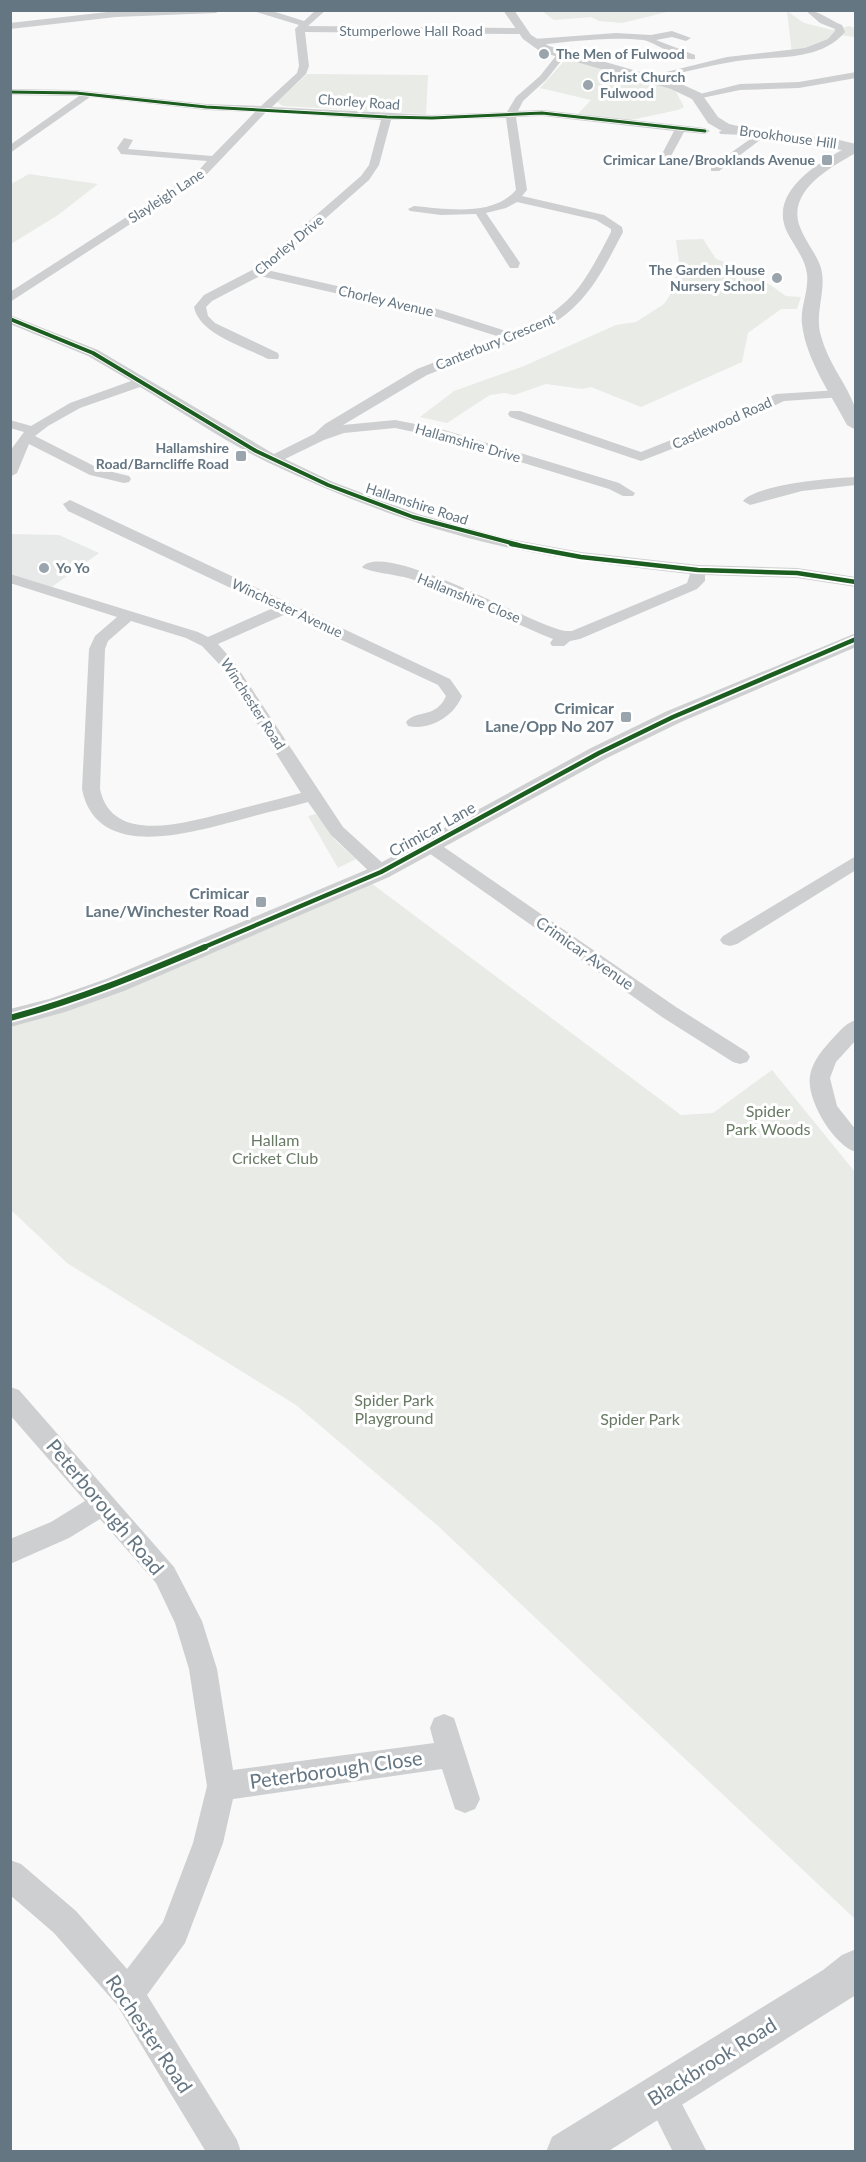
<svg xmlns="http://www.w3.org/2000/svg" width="866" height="2162" font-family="Lato,sans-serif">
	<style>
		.built { fill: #e8e9e9 }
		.green { fill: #e8ebe6 }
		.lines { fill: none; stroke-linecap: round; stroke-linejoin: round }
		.minor { fill: #cecfd0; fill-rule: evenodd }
		.tertiary { fill: #cecfd0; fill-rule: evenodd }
		.cycleway-far3-casing { stroke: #fff; stroke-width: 4.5 }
		.cycleway-far2-casing { stroke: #fff; stroke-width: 6 }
		.cycleway-far1-casing { stroke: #fff; stroke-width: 8 }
		.cycleway-casing { stroke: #fff; stroke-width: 10 }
		.cycleway-far3 { stroke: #1b5e20; stroke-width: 3 }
		.cycleway-far2 { stroke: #1b5e20; stroke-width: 4 }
		.cycleway-far1 { stroke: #1b5e20; stroke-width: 4.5 }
		.cycleway { stroke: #1b5e20; stroke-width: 6 }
		.poi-dot { fill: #99a4ac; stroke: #fff; stroke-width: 2 }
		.labels { text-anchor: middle; stroke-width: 6; stroke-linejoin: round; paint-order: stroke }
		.far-street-label { font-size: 14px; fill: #657683; stroke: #fff }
		.far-poi-label { font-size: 14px; font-weight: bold; fill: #657683; stroke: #fff; text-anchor: start }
		.poi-label { font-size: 16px; font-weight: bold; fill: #657683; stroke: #fff; text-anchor: end }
		.street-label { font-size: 16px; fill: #657683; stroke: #fff }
		.park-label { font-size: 16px; fill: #687a64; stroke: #fff }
		.near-street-label { font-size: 20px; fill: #657683; stroke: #fff }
	</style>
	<rect width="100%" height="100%" fill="#f9f9f9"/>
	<path class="built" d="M10 534 59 535 99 553 49 589 11 579Z"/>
	<path class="green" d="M542 11H671L622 23 599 21 591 17 554 20Z
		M787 11 804 23 832 30 849 26 855 28V37L840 35C831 49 808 51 792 54Z
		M566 59 675 90 684 107 678 110 626 121 578 114 591 100 540 88Z
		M307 74 428 75 426 114 283 106 277 102Z
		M29 174 98 184 58 215 11 244V184Z
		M703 239 716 259 750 271 786 296 801 297 797 309H781L748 333 742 362 641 407 591 387 582 389 546 384 514 395 505 393 490 395 447 423 420 417 454 391 524 366 616 325 636 322 664 304 674 289 679 262 676 240Z
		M316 814 336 841 356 859 338 868 308 816Z
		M371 883 681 1115 713 1113 772 1070 855 1172V1919L438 1526 296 1405 67 1263 11 1210 10 1025Z"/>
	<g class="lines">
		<path class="minor" d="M220 10 216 13 116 17 10 29V23L116 11Z
			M250 10H269L304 21 316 10H326L308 26 521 28 526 31 521 34 305 32 309 66 306 74 272 107 432 115 507 112 516 97 540 76 559 52H565V56L546 80 523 101 518 111 542 110 705 128 710 131 705 134 684 132 671 156 661 159 656 156 663 152 674 131 542 116 516 117 527 190 522 196 604 215 622 227 623 232C601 274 587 305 544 329L427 375 343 425 395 420 441 429 619 483 635 493 633 496H623L609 489 438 437 395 428 344 433 324 440 285 459 333 482 418 514 504 538 581 552 698 565 797 568 856 577V587L797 578 705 575V581L697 589 580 639 570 641 564 646H552L550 643 553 639C506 620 460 595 411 579 400 575 367 572 362 567 387 539 533 627 566 631H572L687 583 690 574C627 567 563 560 501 546 421 528 343 498 269 463 225 442 182 412 140 387L80 408 48 426 35 436 100 469 129 476 131 479 129 482 124 483 90 475 29 444 17 473 10 477V451L24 432 10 428V420L31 426 70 403 131 381 88 356 10 324V315L98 350 274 454 314 434 325 424 417 369 500 337 427 314 260 276 212 301 206 307 208 316 215 323 278 353 279 356 278 359H268C245 347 199 334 194 307L204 295 254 269 361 176 369 165 381 120 266 112 206 175 10 302V292L198 171 207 161 121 154 117 148 124 138 133 140 128 149 212 156 255 112 206 110 90 97 10 153V145L79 96 10 95V89L76 90 206 104 261 106 297 73 299 66 295 29 299 25ZM506 118 516 190C492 217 447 209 414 206L408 209 410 211 441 215 476 214 510 268H518L520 263 486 213 506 208 517 202 596 220 611 229V232C583 286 571 310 512 333L434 308 267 270 369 180 379 165 391 120Z
			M805 10C819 10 829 20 842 25L845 32C819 63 773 55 737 61 708 66 679 73 651 80L646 77 727 57 805 48 828 39 835 31V29L820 23Z
			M672 31 691 38 686 41 672 37 656 40 695 55V59C680 61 655 42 643 40 607 36 570 42 534 45L529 42 534 39 616 33 651 35Z
			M856 72V78L799 88 740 90 697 99 692 96 740 84 799 82Z
			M724 129H744L749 132 744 135 720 134 719 132Z
			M760 132 765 135 764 137 719 171H711V167Z
			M839 390 846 394 844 397 784 401 731 426 641 461 510 417 508 414 510 411H520L641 452 721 420 776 394Z
			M856 477V485L802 491 750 505 743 501C758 484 831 478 856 477Z
			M70 500 450 679 462 696C454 716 430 731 408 726L406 722C417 709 436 719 446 696L438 685 286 614 218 644 234 662 343 827 388 868 390 872 388 876H374L331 835 308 802C282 809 257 815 232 822 185 834 96 860 82 789L89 649 95 636 117 617 10 583V574L198 632 208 637 273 608 68 511 63 504ZM131 621 186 638 202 646 220 665 301 793C276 800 250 806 225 813 186 822 112 846 100 789L105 649 108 641Z
			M432 841 438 843 676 1007 747 1052 750 1057 747 1062 740 1064 733 1062 662 1017 426 851 423 847 426 843Z
			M856 856V870L737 944 730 946 723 944 720 940 723 936Z
			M856 1020V1040L836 1062 830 1078 837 1106 856 1130V1152C833 1145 806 1099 810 1076 812 1061 824 1048 834 1037 841 1030 846 1023 856 1020Z
			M10 1387 19 1390 174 1567 202 1621 217 1669 233 1770 434 1743 430 1728 434 1718 444 1714 454 1718 480 1799 475 1809 465 1813 455 1809 442 1769 233 1799 223 1843 185 1943 147 1995 237 2140 241 2152H206L117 2005 54 1933 10 1895V1860L21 1864 76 1911 127 1969 163 1922 193 1843 207 1786 189 1669 175 1623 156 1583 100 1519 69 1538 10 1564V1539L51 1522 85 1501 10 1415Z
			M660 2078 671 2083 707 2152H673L644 2094 649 2083Z"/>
		<path class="tertiary" d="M503 10H514L531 35 549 46 679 83 701 93 718 117 729 124 760 131 835 139 856 144V153C830 167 786 192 800 227 805 241 816 253 821 268 827 291 814 313 821 336 828 363 846 383 855 407 857 414 856 423 856 430L847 425C831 394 806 360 802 324 800 307 809 291 807 274 805 258 794 246 787 232 769 194 813 166 842 150L760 139 720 130 708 123 692 99 671 89 541 52 523 39Z
			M856 633V647L681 722 607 758 389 877 124 991 65 1012 10 1027V1009L49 999 106 979 373 867 591 748 665 712Z
			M856 1949V1995L851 1998 607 2152H546L552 2137 823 1970 842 1955Z"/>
		<g class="cycleway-far3-casing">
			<path id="cycleway-far3" d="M10 92 76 93 206 107 387 117 432 118 542 113 705 131"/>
		</g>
		<g class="cycleway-far2-casing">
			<path id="cycleway-far2" d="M10 319 93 353 256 451 328 485 413 517 519 545"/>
		</g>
		<g class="cycleway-far1-casing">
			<path id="cycleway-far1" d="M511 544 581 557 698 570 797 573 856 582
				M202 948 381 872 599 753 673 717 856 639"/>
		</g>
		<g class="cycleway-casing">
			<path id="cycleway" d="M10 1018C78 1000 141 974 205 947"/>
		</g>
		<use href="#cycleway-far3" class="cycleway-far3"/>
		<use href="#cycleway-far2" class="cycleway-far2"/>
		<use href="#cycleway-far1" class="cycleway-far1"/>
		<use href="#cycleway" class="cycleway"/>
	</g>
	<g class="poi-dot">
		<circle cx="544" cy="54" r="6"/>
		<circle cx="588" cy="85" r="6"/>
		<rect x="821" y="154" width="12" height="12" rx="3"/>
		<circle cx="777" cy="278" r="6"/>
		<rect x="235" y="450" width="12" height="12" rx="3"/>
		<circle cx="44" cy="568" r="6"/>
		<rect x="620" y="711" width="12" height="12" rx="3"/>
		<rect x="255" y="896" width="12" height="12" rx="3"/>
	</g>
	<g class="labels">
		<g class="far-street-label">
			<text x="411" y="36">Stumperlowe Hall Road</text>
			<text transform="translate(359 102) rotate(4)" y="5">Chorley Road</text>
			<text transform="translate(788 137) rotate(8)" y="5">Brookhouse Hill</text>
			<text transform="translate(166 196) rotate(-33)" y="5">Slayleigh Lane</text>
			<text transform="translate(289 245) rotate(-40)" y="5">Chorley Drive</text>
			<text transform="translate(386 301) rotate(13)" y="5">Chorley Avenue</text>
			<text transform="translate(495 342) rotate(-22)" y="5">Canterbury Crescent</text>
			<text transform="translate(722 423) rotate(-24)" y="5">Castlewood Road</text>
			<text transform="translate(468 443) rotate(16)" y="5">Hallamshire Drive</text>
			<text transform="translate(417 504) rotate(18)" y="5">Hallamshire Road</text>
			<text transform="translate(469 598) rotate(22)" y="5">Hallamshire Close</text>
			<text transform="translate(287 608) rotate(25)" y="5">Winchester Avenue</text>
			<text transform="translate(253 704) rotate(57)" y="5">Winchester Road</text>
		</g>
		<g class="far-poi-label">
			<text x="556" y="59">The Men of Fulwood</text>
			<text x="600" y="82">Christ Church<tspan x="600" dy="16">Fulwood</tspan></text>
			<text x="815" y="165" text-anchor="end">Crimicar Lane/Brooklands Avenue</text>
			<text x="765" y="275" text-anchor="end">The Garden House<tspan x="765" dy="16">Nursery School</tspan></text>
			<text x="229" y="453" text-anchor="end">Hallamshire<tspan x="229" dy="16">Road/Barncliffe Road</tspan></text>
			<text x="56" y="573">Yo Yo</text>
		</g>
		<g class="poi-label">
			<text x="614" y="714">Crimicar<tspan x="614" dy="18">Lane/Opp No 207</tspan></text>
			<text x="249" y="899">Crimicar<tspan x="249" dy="18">Lane/Winchester Road</tspan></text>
		</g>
		<g class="street-label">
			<text transform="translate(432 829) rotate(-29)" y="6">Crimicar Lane</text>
			<text transform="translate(585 953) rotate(35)" y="6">Crimicar Avenue</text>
		</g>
		<g class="park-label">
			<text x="768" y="1117">Spider<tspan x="768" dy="18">Park Woods</tspan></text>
			<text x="275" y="1146">Hallam<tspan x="275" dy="18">Cricket Club</tspan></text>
			<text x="394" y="1406">Spider Park<tspan x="394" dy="18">Playground</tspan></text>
			<text x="640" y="1425">Spider Park</text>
		</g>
		<g class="near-street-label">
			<text transform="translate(105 1507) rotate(50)" y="7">Peterborough Road</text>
			<text transform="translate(336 1770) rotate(-8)" y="7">Peterborough Close</text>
			<text transform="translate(149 2034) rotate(56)" y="7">Rochester Road</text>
			<text transform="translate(712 2062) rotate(-32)" y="7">Blackbrook Road</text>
		</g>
	</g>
	<rect width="866" height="2162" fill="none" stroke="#657683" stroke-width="24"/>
</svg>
